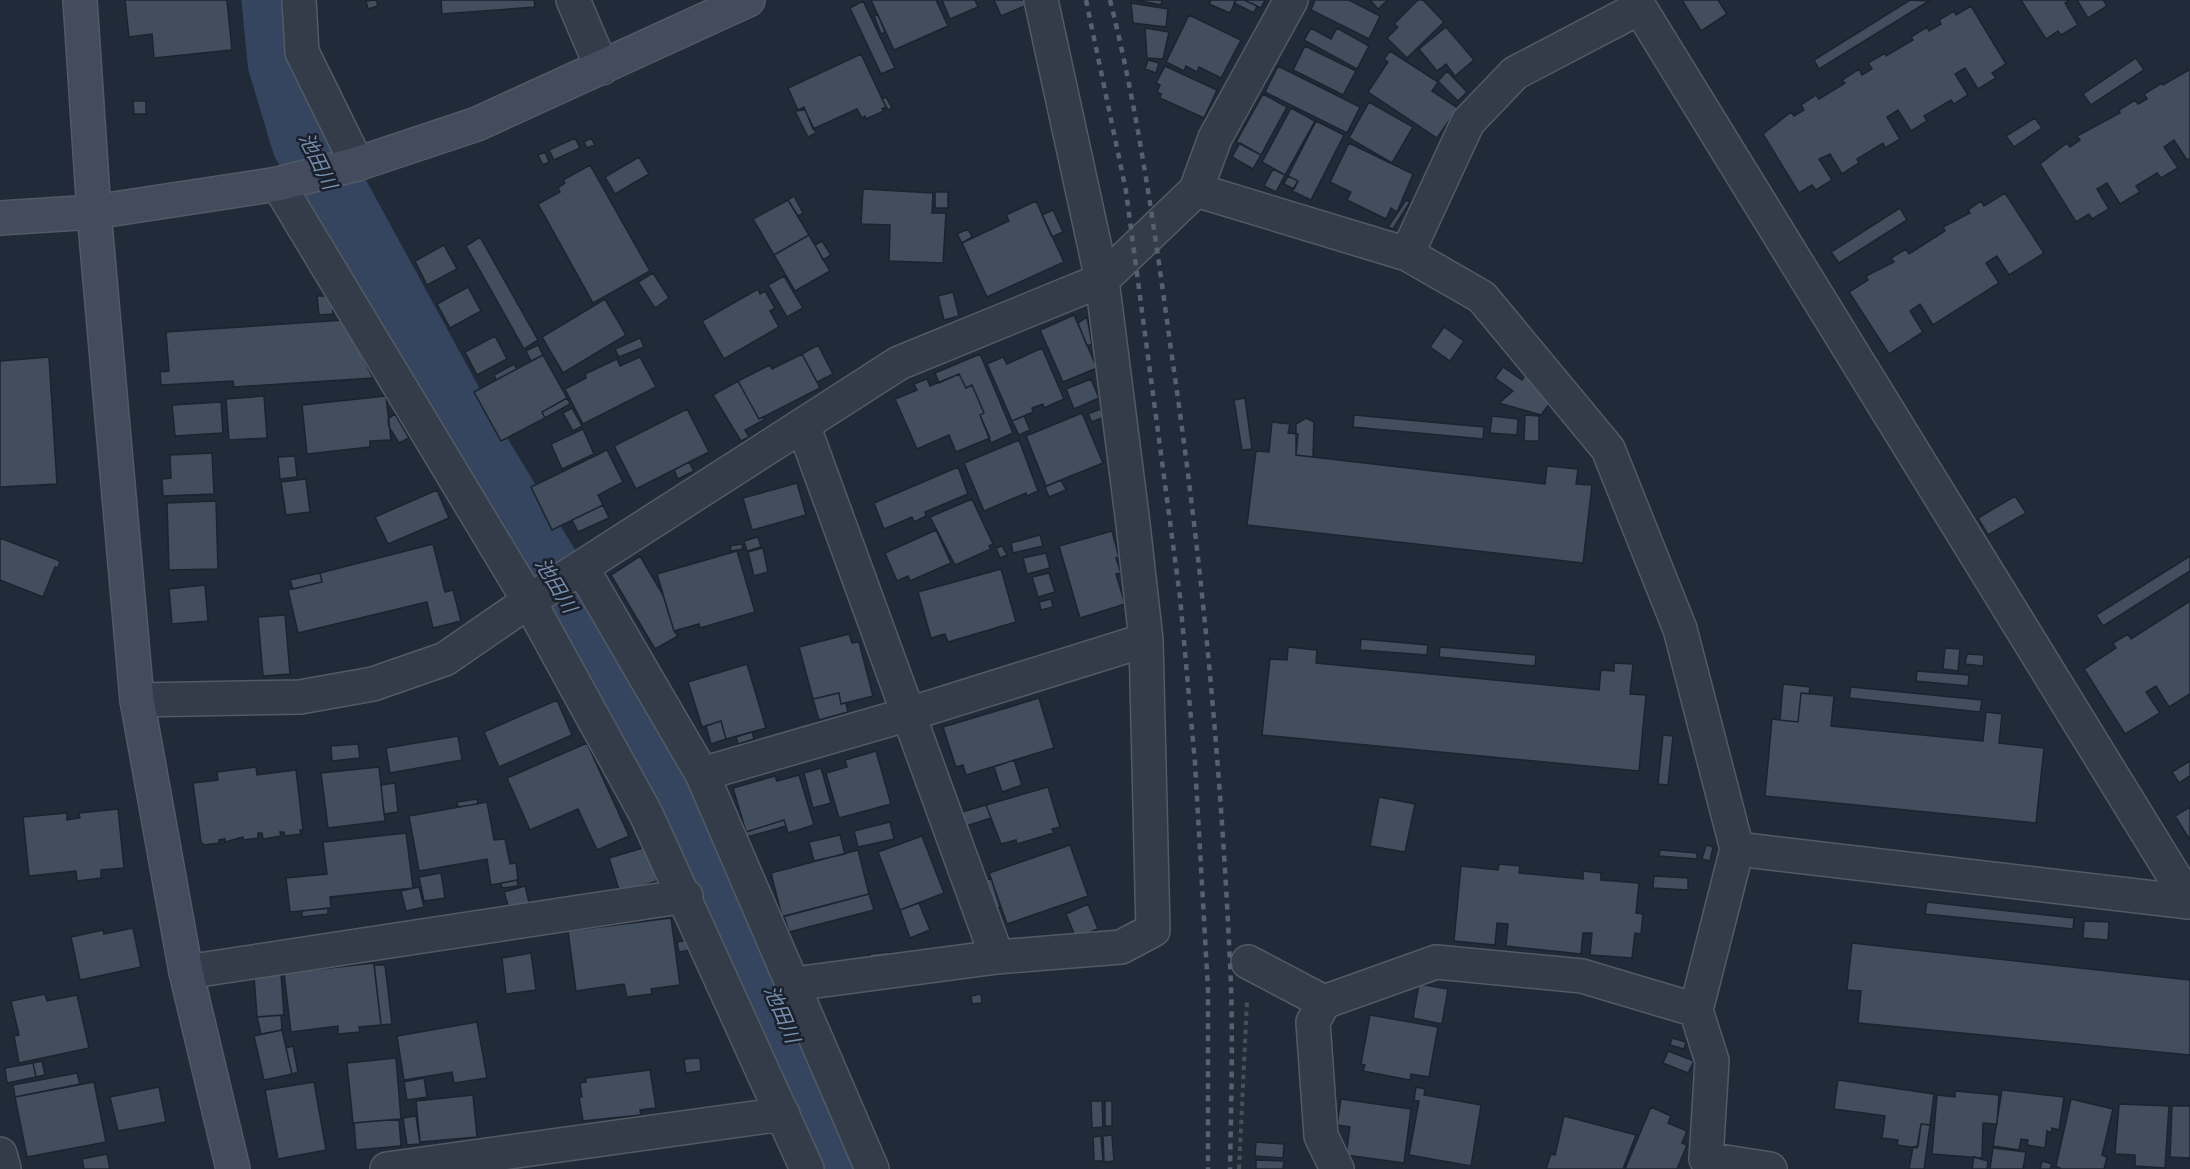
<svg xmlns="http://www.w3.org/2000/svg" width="2190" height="1169" font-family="'Roboto Condensed','Noto Sans JP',sans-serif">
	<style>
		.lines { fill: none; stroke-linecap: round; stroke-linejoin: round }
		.river { stroke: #35455f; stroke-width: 69 }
		.building { fill: #424d5d; stroke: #1c232f; stroke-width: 1.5 }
		.street-casing { stroke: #525a66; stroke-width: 36 }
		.secondary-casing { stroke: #525a66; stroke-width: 36 }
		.path { stroke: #415357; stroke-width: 4; stroke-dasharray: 4.5 4.5; stroke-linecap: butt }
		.street { stroke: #353c49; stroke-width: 33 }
		.secondary { stroke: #434b5c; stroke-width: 33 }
		.rail { stroke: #576070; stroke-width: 4.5; stroke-dasharray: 6 6; stroke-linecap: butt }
		.labels { text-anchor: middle; stroke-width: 5; stroke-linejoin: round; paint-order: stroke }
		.water-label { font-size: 20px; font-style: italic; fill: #778dad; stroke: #1a212d }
	</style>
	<rect width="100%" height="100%" fill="#212a38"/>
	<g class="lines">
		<path class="river" d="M276 0 282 62 306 142 470 443 673 778 718 864 754 956 848 1169"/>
	</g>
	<path class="building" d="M125 0H227L232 50 154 58 152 34 129 37Z
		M376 0 378 6 368 9 366 1Z
		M441 0H534L535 7 442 14Z
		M871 0H936L948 26 894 50Z
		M942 0H975L978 7 950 19Z
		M994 0H1025L1027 5 1001 16Z
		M1136 0H1162L1161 5Z
		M1211 0H1236L1230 13 1209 4Z
		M1236 0H1244L1257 6 1254 13 1234 3Z
		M1244 0H1265L1261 8Z
		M1315 0H1349L1380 16 1369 39 1311 10Z
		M1370 0H1388L1378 9Z
		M1418 0H1423L1444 22 1407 58 1387 38 1398 27 1394 24Z
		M1682 0H1718L1727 14 1701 31Z
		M1910 0 1929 1 1819 69 1814 60Z
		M2021 0H2070L2065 3 2078 25 2061 35 2058 31 2046 39Z
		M2077 0H2106L2104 1 2107 6 2088 18Z
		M863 1 895 68 881 74 850 8Z
		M1131 3 1168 9 1166 27 1133 23Z
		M1971 6 2006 64 1992 73 1996 78 1978 89 1965 68 1955 74 1968 95 1954 104 1951 100 1924 116 1927 121 1911 131 1898 110 1887 117 1900 139 1885 148 1883 143 1857 159 1859 163 1842 174 1830 154 1819 159 1832 180 1816 190 1812 185 1799 193 1763 134 1791 112 1794 116 1804 110 1801 105 1816 95 1819 99 1845 83 1842 80 1859 69 1862 75 1872 69 1868 63 1885 53 1886 56 1913 40 1911 37 1927 27 1929 31 1941 24 1939 20 1954 11 1956 15Z
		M878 15 885 32 881 34 874 16Z
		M1189 15 1241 40 1221 78 1199 67 1197 72 1186 66 1184 71 1166 62Z
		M1446 27 1474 60 1455 76 1446 64 1437 71 1419 49Z
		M1145 28 1169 32 1163 59 1147 58Z
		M1311 28 1331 39 1337 28 1369 46 1357 69 1304 40Z
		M1305 46 1356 71 1343 95 1293 70Z
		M1390 51 1438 82 1432 91 1458 108 1437 138 1368 92 1388 62 1384 59Z
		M861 54 886 107 882 109 884 111 866 119 865 116 862 118 857 109 813 129 804 107 798 110 788 88Z
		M2136 58 2144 70 2091 105 2083 94Z
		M1148 60 1159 63 1156 73 1145 69Z
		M2190 65V158L2187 160 2174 140 2164 147 2178 168 2161 178 2157 173 2136 186 2140 192 2120 204 2107 183 2097 189 2109 209 2092 219 2089 214 2076 222 2040 164 2067 143 2070 147 2080 140 2077 136 2120 113 2119 110 2135 100 2138 104 2147 99 2144 94 2162 83 2163 85 2189 70 2187 67Z
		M1165 66 1217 90 1204 118 1160 98 1161 94 1157 92 1160 85 1156 83Z
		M1278 66 1360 107 1347 133 1265 92Z
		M1447 71 1467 92 1458 101 1438 81Z
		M1263 94 1287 107 1261 155 1236 142Z
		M886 97 892 108 888 110 882 99Z
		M133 101H146V114H134Z
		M1369 102 1413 127 1392 163 1349 138Z
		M1291 108 1315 121 1285 175 1262 162Z
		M805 110 816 133 808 137 795 111Z
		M2035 118 2042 128 2014 147 2006 136Z
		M1316 121 1344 135 1311 200 1292 191 1298 181 1288 176Z
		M575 138 580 148 554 160 549 150Z
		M591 138 595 145 587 148 584 142Z
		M1240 143 1261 155 1253 169 1232 157Z
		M1349 143 1413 174 1397 212 1391 208 1386 219 1347 200 1351 192 1330 182Z
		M545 152 549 162 543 165 538 155Z
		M639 157 649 174 615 194 605 177Z
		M590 165 650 271 593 303 538 204 560 192 558 188 565 183 563 180Z
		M1273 169 1285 175 1276 192 1264 186Z
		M1288 176 1298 181 1294 189 1284 184Z
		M863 189 933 193 932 213H946L943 263 889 261 890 225 861 224Z
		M935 192H948V208H935Z
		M2005 193 2044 253 2009 275 1997 256 1986 263 1999 283 1933 325 1920 304 1910 311 1923 332 1889 354 1849 292 1868 280 1866 276 1894 262 1891 258 1906 249 1909 254 1945 231 1943 227 1970 213 1968 210 1981 201 1984 206Z
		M794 196 803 213 798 216 788 200Z
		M788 200 809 235 774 255 753 219Z
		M1406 200 1410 202 1393 229 1388 227Z
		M1036 201 1064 262 987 297 962 243 1009 221 1006 215Z
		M1900 208 1907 220 1839 263 1831 252Z
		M1053 210 1063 232 1052 237 1042 215Z
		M968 229 972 237 962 243 957 234Z
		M809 235 830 271 795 291 774 255Z
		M480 237 538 340 524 349 466 246Z
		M822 241 831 255 823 260 815 245Z
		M444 245 457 269 427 285 415 261Z
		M653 273 669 298 655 308 638 282Z
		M784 276 803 308 787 317 768 285Z
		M468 287 481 311 450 328 437 304Z
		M758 289 760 294 765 291 775 308 770 311 779 327 724 359 702 321Z
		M953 292 959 316 944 320 938 296Z
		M317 296H332L333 314 319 315Z
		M605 299 626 335 563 373 542 337Z
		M1074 315 1097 368 1063 382 1040 330Z
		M1087 317 1092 344 1087 346 1078 323Z
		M344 320 373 378 234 387 233 381 161 385 160 372 169 371 166 332Z
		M1444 327 1464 341 1450 361 1430 347Z
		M495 336 507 359 477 375 465 352Z
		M640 338 644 347 619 357 615 349Z
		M538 345 543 355 531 361 526 351Z
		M818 345 833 374 817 382 802 354Z
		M1042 348 1064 399 1044 408 1043 404 1032 408 1033 412 1012 421 987 364 1003 357 1007 364Z
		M802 354 820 388 759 419 738 381 770 365 772 369Z
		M980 354 1013 433 991 443 980 415 984 413 972 385 966 388 959 374 939 383 935 373Z
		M543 355 567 398 542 412 545 418 501 441 474 392Z
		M49 357 57 484 0 487V361Z
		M640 357 656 387 583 424 565 389 586 378 585 374 617 359 620 366Z
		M514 364 517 369 496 380 494 375Z
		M1503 367 1522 380 1526 374 1550 403 1541 415 1499 403 1513 391 1495 378Z
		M959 374 966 388 972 385 984 413 980 415 990 438 956 452 949 435 917 449 895 399 917 390 914 384 927 379 930 386Z
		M1091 379 1099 398 1074 409 1066 389Z
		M738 381 759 419 763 417 764 420 745 430 749 437 741 441 713 395Z
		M264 396 267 438 229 440 226 399Z
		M386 396 391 440 370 441V447L307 454 302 405Z
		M567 398 570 404 545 418 542 412Z
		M1245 398 1252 449 1242 450 1234 400Z
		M221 402 223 433 175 436 172 405Z
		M572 408 582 426 573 431 563 413Z
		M687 409 709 452 636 489 614 446Z
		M1100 409 1104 417 1092 422 1088 414Z
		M1082 413 1103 463 1046 486 1026 436Z
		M395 414 409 438 399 443 389 427 388 419Z
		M1354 415 1484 427 1483 439 1353 427Z
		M1525 415 1539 416V441H1524Z
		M1024 416 1030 430 1019 435 1012 421Z
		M1492 416 1518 419 1517 435 1490 433Z
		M1306 418 1314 422 1313 457 1296 455V424Z
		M1272 422 1290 424 1288 433 1298 434 1296 455 1545 484 1547 466 1578 469 1576 484 1592 485 1583 563 1247 525 1256 451 1269 452Z
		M583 429 594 454 562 469 551 444Z
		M1019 440 1038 491 1027 496 1026 493 984 511 964 463Z
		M607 450 623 482 598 495 603 505 552 530 531 487Z
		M212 453 214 494 163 496 162 479 171 478 170 455Z
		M295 456 297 477 280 479 278 457Z
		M689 462 694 471 678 479 674 470Z
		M958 467 968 494 925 512 926 516 914 522 912 517 884 529 874 503Z
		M306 479 310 512 286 515 281 482Z
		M1061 480 1066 490 1049 497 1045 487Z
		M797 483 806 515 752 530 743 498Z
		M437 490 449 518 388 544 375 517Z
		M2015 496 2026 513 1988 535 1978 518Z
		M972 499 993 544 989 546 991 549 955 565 930 517Z
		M216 501 218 569 169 570 167 503Z
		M603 505 609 518 578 532 572 520Z
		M936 530 951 563 910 581 908 576 897 581 885 553Z
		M1112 531 1119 557 1116 558 1121 573 1116 574 1125 604 1080 618 1059 546Z
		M1040 535 1043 546 1013 553 1011 543Z
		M758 537 761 547 747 551 744 541Z
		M0 538 60 561 58 568 55 567 43 597 0 580Z
		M433 544 445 592 453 590 461 621 433 628 427 602 298 633 288 590 322 582 320 573Z
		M742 544 743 549 731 551 730 546Z
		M1002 546 1007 555 1000 558 996 548Z
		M763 548 768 572 754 576 748 552Z
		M737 551 755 612 700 628 699 624 674 631 657 574Z
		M1046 553 1050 568 1027 574 1023 558Z
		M640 556 663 595 674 631 678 636 655 649 611 575Z
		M2190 556V571L2103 626 2096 615Z
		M1001 569 1016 622 948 642 945 634 931 638 918 592Z
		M320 573 322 582 293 589 290 580Z
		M1049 573 1055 592 1038 597 1032 577Z
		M205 585 208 621 172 624 169 589Z
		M1051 599 1053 607 1041 610 1039 602Z
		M2190 601V694L2169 707 2156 686 2146 692 2160 713 2125 734 2084 669 2116 648 2113 643 2128 634 2131 639Z
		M285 615 290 674 263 676 258 617Z
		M849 634 852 643 859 642 873 696 841 704 839 693 813 699 799 647Z
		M1361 639 1428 645 1427 655 1360 650Z
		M1288 647 1317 650 1316 663 1599 690 1601 670 1614 671V663L1633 664 1630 694 1646 695 1639 771 1262 735 1270 659 1287 660Z
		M1440 647 1536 655 1535 666 1439 657Z
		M1945 648 1960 649 1958 671 1943 669Z
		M1967 654 1984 655 1983 666 1965 664Z
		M747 664 766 728 726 739 721 721 702 727 688 682Z
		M1917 671 1969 675 1968 686 1916 681Z
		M1783 684 1810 687 1809 694 1801 693 1798 722 1780 720Z
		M1851 687 1982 700 1980 712 1849 698Z
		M839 693 841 704 846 703 848 712 819 720 813 699Z
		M1801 693 1834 696 1831 726 1983 741 1986 712 2002 714 1999 743 2044 748 2036 823 1765 796 1772 719 1798 722Z
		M1039 698 1054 748 966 775 963 765 956 767 943 727Z
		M557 700 572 735 499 767 484 732Z
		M721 721 726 739 711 744 706 726Z
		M752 732 754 739 738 744 736 737Z
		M1663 735 1673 736 1668 785 1658 784Z
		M458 736 462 760 390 773 386 748Z
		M587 743 629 836 597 850 578 809 530 830 507 778Z
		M358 744 360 758 332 761 331 746Z
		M876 751 891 804 839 818 826 773 847 767 845 760Z
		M1014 760 1022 785 1002 792 994 767Z
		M2190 761V776L2179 783 2172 772Z
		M256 767 257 775 296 770 303 830H300L301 834 285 836 284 832H280L281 836 263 839 262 833H258V838L243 840V837L225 842V839L219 840V843L204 845 201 842 193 783 218 780 217 772Z
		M379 767 385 821 328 828 321 773Z
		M821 768 831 803 813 808 804 773Z
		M799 775 814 825 788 833 784 820 746 832 733 788 775 776 777 781Z
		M395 783 398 812 384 814 381 785Z
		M1048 787 1060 827 1052 829 1054 833 1017 844 1016 840 1001 844 986 805Z
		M1379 797 1415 804 1405 852 1370 846Z
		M477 799 478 804 458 807 457 802Z
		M487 802 494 840 505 839 510 864 516 863 518 880 491 885 487 859 419 871 409 816Z
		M986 805 991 818 966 826 962 812Z
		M2190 807V840L2175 816Z
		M118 809 124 868 101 870V878L77 881 76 871 29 876 23 817 67 813V820L80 818 79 813Z
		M784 820 786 826 747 837 746 832Z
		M890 822 894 839 858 847 854 831Z
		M406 833 413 888 330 897 331 908 290 912 286 878 327 874 323 842Z
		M840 835 845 854 814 861 809 842Z
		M922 836 944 893 900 910 878 852Z
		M1070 845 1088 896 1007 924 989 873Z
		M1706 845 1713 847 1710 861 1702 859Z
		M646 847 657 881 620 893 609 858Z
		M858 850 869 894 782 917 771 873Z
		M1660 850 1697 853V859L1659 856Z
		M1499 864 1520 866 1519 873 1583 879V871L1601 873V880L1639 883 1636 913 1643 914 1641 934 1635 933 1632 958 1590 955 1592 933H1583L1581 954 1506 946 1508 924 1497 923 1495 945 1454 941 1461 866 1498 870Z
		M441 873 445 898 424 901 419 877Z
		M1654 876 1688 878V890L1653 888Z
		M991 878 1000 907 995 909 984 881Z
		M517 880 518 886 502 888 501 883Z
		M525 886 530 906 510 912 504 892Z
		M419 887 424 907 406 911 401 891Z
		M869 894 874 910 789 932 784 916Z
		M1927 902 2074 918 2073 929 1925 914Z
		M919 903 930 930 910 938 900 910Z
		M1088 904 1098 929 1076 938 1066 914Z
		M328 908V914L302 917V911Z
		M671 918 680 985 651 989 652 994 627 997 624 984 576 991 568 931Z
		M2084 921 2109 922 2108 940 2083 938Z
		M133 928 141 967 80 980 71 937 103 930 104 934Z
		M689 940 691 950 679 952 677 942Z
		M1852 943 2190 980V1055L1858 1023 1861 991 1847 990Z
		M889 952 890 959 871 961 870 954Z
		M531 953 536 990 506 994 502 958Z
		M374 963 381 1025 359 1027 360 1032 338 1034V1026L291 1032 284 973Z
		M374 965H385L392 1024 381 1025Z
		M281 974 284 1015 257 1017 254 976Z
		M1419 984 1448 989 1442 1024 1413 1018Z
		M45 994 47 1001 77 995 89 1048 19 1063 14 1036 19 1035 11 1001Z
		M981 994 982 1003 972 1004 971 996Z
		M281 1015 282 1030 261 1034 257 1017Z
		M1370 1015 1438 1027 1429 1077 1411 1074 1410 1080 1363 1071 1365 1065 1361 1064Z
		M477 1022 487 1078 454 1083 452 1072 404 1080 397 1036Z
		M282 1030 292 1074 264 1080 254 1036Z
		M1672 1038 1686 1042 1684 1049 1670 1045Z
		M293 1046 298 1072 292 1074 286 1048Z
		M1668 1051 1694 1061 1688 1073 1663 1063Z
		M396 1058 401 1119 353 1123 347 1063Z
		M700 1058 701 1071 686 1073 684 1059Z
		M42 1061 45 1075 36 1077 33 1063Z
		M33 1063 36 1077 7 1083 5 1068Z
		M650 1070 656 1108 640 1110 641 1115 583 1121 579 1097H582L580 1083 586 1082V1078Z
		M77 1073 80 1084 15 1097 13 1085Z
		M424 1078 427 1097 407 1100 404 1082Z
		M1838 1080 1934 1094 1930 1125 1921 1124 1917 1148 1897 1145 1898 1140 1882 1138 1885 1116 1834 1109Z
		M94 1082 106 1142 27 1157 15 1097Z
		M314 1082 326 1150 278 1159 265 1090Z
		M159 1087 166 1122 118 1131 110 1097Z
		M1416 1087 1425 1089 1424 1095 1481 1105 1471 1166 1409 1155 1419 1101 1414 1100Z
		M2002 1090 2064 1097 2059 1130 2052 1128 2051 1133 2047 1131 2045 1148 2027 1145 2028 1140 2021 1139 2019 1150 1993 1146Z
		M1955 1091 1999 1095 1997 1124 1983 1123 1982 1158 1932 1154 1937 1095 1955 1097Z
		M473 1095 477 1137 420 1142 416 1101Z
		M1341 1099 1411 1109 1404 1163 1346 1155 1350 1127 1337 1125Z
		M2071 1099 2113 1109 2102 1155 2107 1157 2104 1169H2061L2056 1166Z
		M1091 1101H1102L1103 1127 1092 1128Z
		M1105 1101H1112V1126H1105Z
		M2119 1104 2169 1106 2165 1168 2135 1166V1155L2115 1154Z
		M2172 1106H2190V1158L2170 1157Z
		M1651 1107 1671 1116 1668 1123 1687 1131 1682 1143 1687 1145 1677 1169H1625Z
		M416 1116 420 1144 407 1145 403 1118Z
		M1564 1116 1636 1135 1623 1169H1546L1551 1154 1555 1155Z
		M399 1119 401 1146 356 1150 354 1123Z
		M1921 1124 1930 1125 1924 1169H1909L1913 1147 1918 1146Z
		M1112 1135 1114 1161 1104 1162 1103 1136Z
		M1101 1136 1103 1161H1094L1093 1137Z
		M1256 1142 1284 1144 1283 1158 1255 1156Z
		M1993 1148 2026 1152 2023 1169H1990Z
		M107 1154 110 1169H84L82 1159Z
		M1974 1157 1988 1161 1987 1169H1972Z
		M1256 1160 1284 1161 1283 1169H1256Z
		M2042 1161 2052 1164 2050 1169H2040Z"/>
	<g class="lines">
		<g class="street-casing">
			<path id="street" d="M299 0 302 52 357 164
				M573 0 602 68
				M1635 0 2190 902
				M278 184 529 601 646 814 807 1169
				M1196 190 1407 254 1482 297 1608 449 1680 629 1737 849 2189 902
				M1407 254 1468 122 1515 73 1639 8
				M803 425 997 957
				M582 568 702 774 872 1169
				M137 700 300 697 373 684 445 659 532 599 899 363 1102 280 1196 190 1215 138 1291 0
				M702 774 909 714 1146 640
				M1737 849 1696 1010 1712 1061 1706 1159 1770 1169
				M1248 962 1324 1002
				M186 972 686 896
				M794 984 997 957 1121 947 1153 930 1146 640 1133 524 1102 280 1041 0
				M0 1154 4 1169
				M387 1169 783 1114
				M1337 1169 1321 1136 1313 1022 1324 1002 1436 962 1582 976 1696 1010"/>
		</g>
		<g class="secondary-casing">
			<path id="secondary" d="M80 0 94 212 137 700 186 972 233 1169
				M0 218 94 212 278 184 357 164 477 124 748 0"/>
		</g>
		<path class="path" d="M1239 1169 1247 1002"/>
		<use href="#street" class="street"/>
		<use href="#secondary" class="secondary"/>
		<path class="rail" d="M1086 0 1126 191 1180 597 1195 763 1208 989V1169
			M1110 0C1139 115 1155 233 1171 350 1202 560 1222 773 1231 986 1233 1046 1231 1108 1230 1169"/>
	</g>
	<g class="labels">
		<g class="water-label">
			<text transform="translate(318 161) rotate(64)" y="7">池田川</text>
			<text transform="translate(556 585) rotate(59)" y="7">池田川</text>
			<text transform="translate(782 1014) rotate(67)" y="7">池田川</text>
		</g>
	</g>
</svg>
